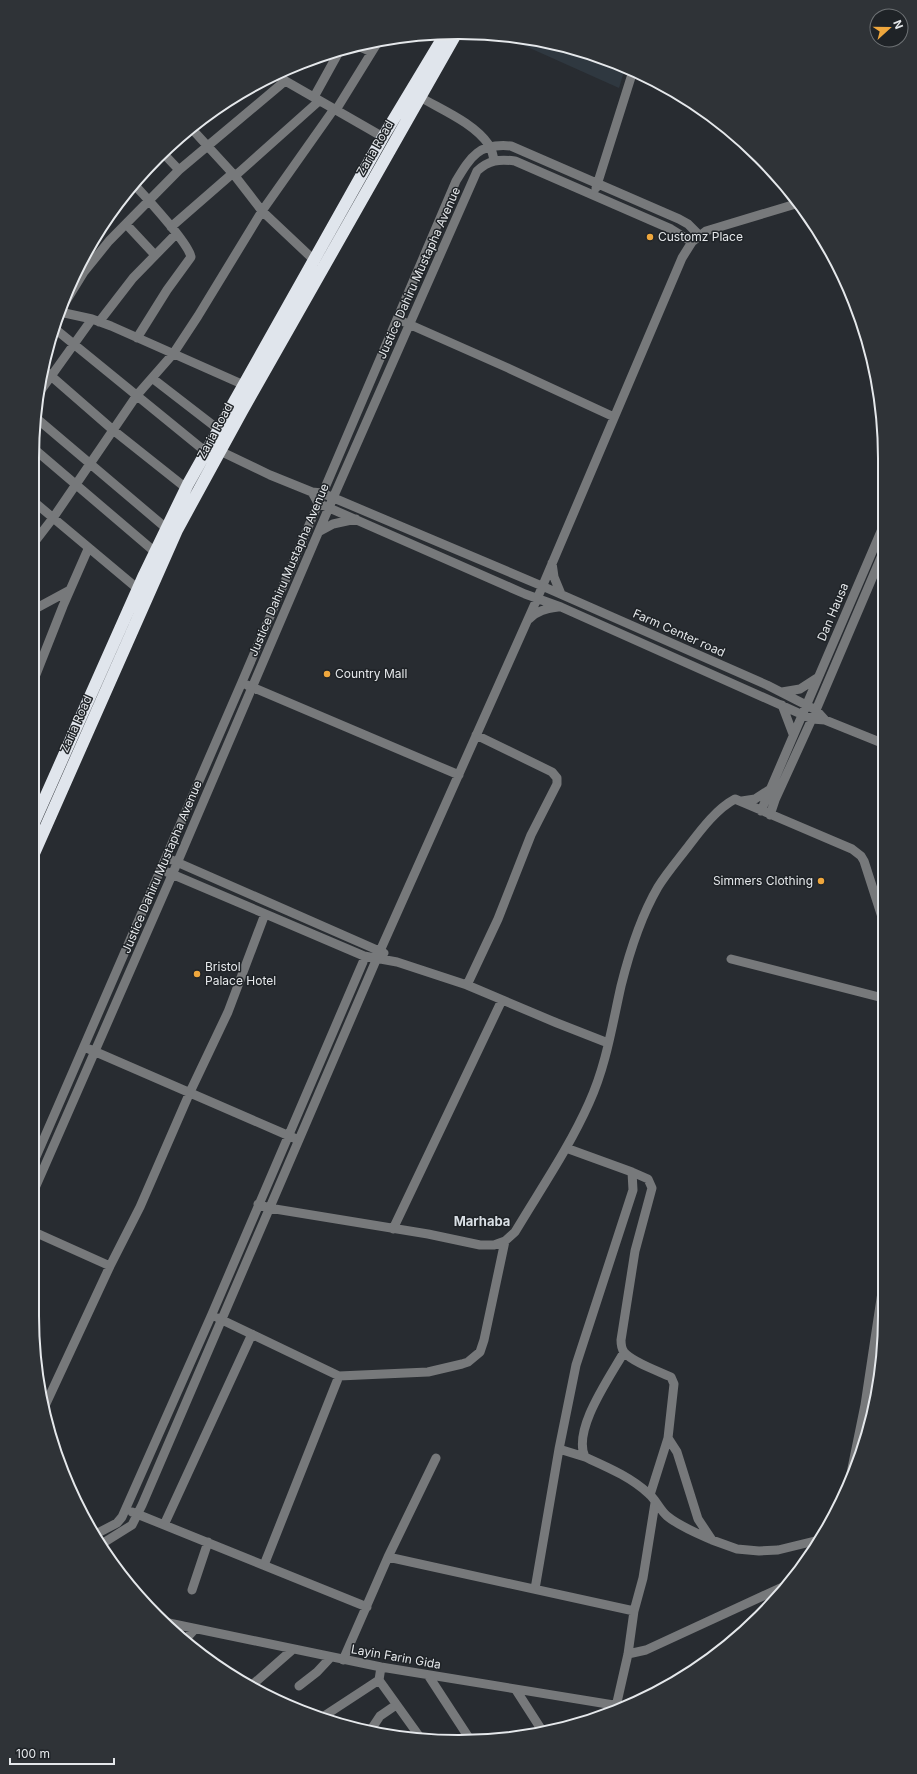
<svg xmlns="http://www.w3.org/2000/svg" width="917" height="1774" font-family="Inter,sans-serif">
	<style>
		.built { fill: #2f3840 }
		.lines { fill: none; stroke-linecap: round; stroke-linejoin: round }
		.minor { stroke: #77797b; stroke-width: 9 }
		.highway { stroke: #e0e5ec; stroke-width: 12 }
		.poi-dot { fill: #efa73d; stroke: #1f2327; stroke-width: 1.5 }
		.labels { text-anchor: middle; stroke-width: 3; stroke-linejoin: round; paint-order: stroke }
		.street-label { font-size: 12px; fill: #e5e8eb; stroke: #1f2327 }
		.poi-label { font-size: 12px; fill: #e5e8eb; stroke: #1f2327; text-anchor: start }
		.neighbourhood-label { font-size: 13px; font-weight: bold; fill: #d9dfe5; stroke: #1f2327 }
		.rim { fill: none; stroke: #e5e8eb; stroke-width: 2 }
	</style>
	<rect width="100%" height="100%" fill="#282c31"/>
	<path class="built" d="M503 36 569 47 625 68 619 88Z"/>
	<g class="lines">
		<path class="minor" d="M358 46 371 52
			M275 75 383 137
			M314 97 340 50
			M420 97C442 110 474 123 489 145 492 149 493 156 494 160
			M336 110 378 42
			M191 128 235 176 262 211 314 260
			M163 153 179 170
			M235 176 319 101
			M134 184C146 198 188 242 191 257L167 290 137 338
			M596 188 633 71
			M126 224 155 255
			M171 227 233 173
			M60 311 84 272 109 241 179 170 285 81
			M60 312 92 319 111 326 244 385
			M99 322 133 278 176 234
			M404 322 508 368 614 417
			M54 328 206 452
			M43 369 113 430 186 488
			M152 378 218 429
			M39 393 92 319
			M35 417 166 528
			M33 448 155 552
			M220 451 270 475 312 492
			M33 501 138 589
			M320 531 333 524 356 519
			M33 544 53 518 137 395 173 354 198 316 262 211 334 109
			M552 563 554 577 561 594
			M33 610 70 590
			M529 619C538 610 546 609 559 607
			M33 682 63 606 88 549
			M247 685 459 775
			M782 692 800 689 817 678
			M782 705 793 734
			M825 720 816 710 767 685 542 586 322 493 312 492 318 503 525 594 561 607 812 719 825 720 882 743
			M742 801 755 799 769 790
			M761 811 882 529
			M770 815 775 800 816 710 882 555
			M172 860 384 953
			M167 872 364 956 397 962 467 985 557 1023 608 1043
			M731 959 883 998
			M467 985 498 919 531 835 557 784V778L552 772 476 735
			M89 1049 294 1138
			M32 1166 242 682 456 181C471 156 479 143 511 146L679 219 688 224 699 235
			M632 1172 648 1179 652 1188 635 1251 621 1340C621 1344 621 1348 624 1352 632 1362 658 1371 671 1377L674 1384 668 1438 677 1452 698 1519 712 1540 737 1549 759 1551 778 1550 819 1540
			M32 1195 172 875 333 498 477 171C489 160 499 159 515 161L671 229 692 242
			M258 1204 269 1208 428 1234 480 1245H494L505 1241 515 1232C540 1190 569 1148 589 1103 606 1066 612 1026 621 986 629 954 641 916 658 887 666 874 677 861 687 848 700 831 716 809 735 799L852 849 861 856 864 861 883 920
			M393 1229 502 1000
			M32 1231 110 1266 43 1410
			M110 1266 140 1207 190 1092 228 1012 265 914
			M218 1318 339 1376 264 1565
			M624 1352C610 1377 572 1430 585 1457 607 1467 631 1477 649 1494 656 1500 660 1510 667 1516 679 1526 696 1533 710 1539
			M339 1376 428 1372 462 1364 468 1362 480 1352 484 1340 505 1241
			M559 1449 585 1457
			M849 1483 865 1405 884 1279
			M650 1495 668 1438
			M132 1512 367 1607
			M164 1525 252 1334
			M94 1535 117 1523 122 1517 212 1314 363 962
			M100 1545 132 1525 142 1505 380 951 537 599 682 258 692 242 706 231 799 203
			M388 1557 634 1611 628 1654 615 1711
			M535 1589 559 1449 576 1365 633 1190 632 1172 566 1148
			M192 1590 208 1542
			M634 1611 643 1578 655 1503
			M164 1622 381 1667 626 1707
			M184 1641 195 1629
			M628 1654 646 1650 789 1584
			M343 1660 388 1557 436 1458
			M428 1675 471 1741
			M379 1680 422 1740
			M251 1686 292 1650
			M299 1686 317 1672 331 1657
			M516 1690 543 1732
			M321 1718 379 1680 381 1667
			M370 1731 380 1716 396 1705"/>
		<path class="highway" d="M32 827 144 575 188 484 383 137 445 34
			M32 858 177 530 242 411 456 34"/>
	</g>
	<g class="poi-dot">
		<circle cx="650" cy="237" r="4"/>
		<circle cx="327" cy="674" r="4"/>
		<circle cx="821" cy="881" r="4"/>
		<circle cx="197" cy="974" r="4"/>
	</g>
	<g class="labels">
		<g class="street-label">
			<text transform="translate(375 148) rotate(-60)" y="4">Zaria Road</text>
			<text transform="translate(419 273) rotate(-66)" y="4">Justice Dahiru Mustapha Avenue</text>
			<text transform="translate(215 431) rotate(-62)" y="4">Zaria Road</text>
			<text transform="translate(289 570) rotate(-67)" y="4">Justice Dahiru Mustapha Avenue</text>
			<text transform="translate(833 612) rotate(-67)" y="4">Dan Hausa</text>
			<text transform="translate(679 633) rotate(24)" y="4">Farm Center road</text>
			<text transform="translate(76 724) rotate(-66)" y="4">Zaria Road</text>
			<text transform="translate(162 867) rotate(-67)" y="4">Justice Dahiru Mustapha Avenue</text>
			<text transform="translate(396 1657) rotate(10)" y="4">Layin Farin Gida</text>
		</g>
		<g class="poi-label">
			<text x="658" y="241">Customz Place</text>
			<text x="335" y="678">Country Mall</text>
			<text x="813" y="885" text-anchor="end">Simmers Clothing</text>
			<text x="205" y="971">Bristol<tspan x="205" dy="14">Palace Hotel</tspan></text>
		</g>
		<g class="neighbourhood-label">
			<text x="482" y="1226">Marhaba</text>
		</g>
	</g>
	<path d="M0 0H917V1774H0ZM458 39H459A419 419 0 0 1 878 458V1316A419 419 0 0 1 459 1735H458A419 419 0 0 1 39 1316V458A419 419 0 0 1 458 39Z" fill="#2f3337" fill-rule="evenodd"/>
	<path class="rim" d="M458 39H459A419 419 0 0 1 878 458V1316A419 419 0 0 1 459 1735H458A419 419 0 0 1 39 1316V458A419 419 0 0 1 458 39Z"/>
	<g transform="translate(889 28) rotate(69)"><circle r="19" fill="#1f2327" stroke="#6e7275"/>
	<path d="M0-3L7 15L0 10L-7 15Z" fill="#efa73d"/>
	<text y="-6" font-size="11" font-weight="bold" text-anchor="middle" fill="#e5e8eb">N</text>
	</g>
	<path d="M10 1758v6h104v-6" fill="none" stroke="#e5e8eb" stroke-width="2"/>
	<text x="16" y="1758" font-size="12" fill="#e5e8eb" stroke="#1f2327" stroke-width="3" paint-order="stroke">100 m</text>
</svg>
